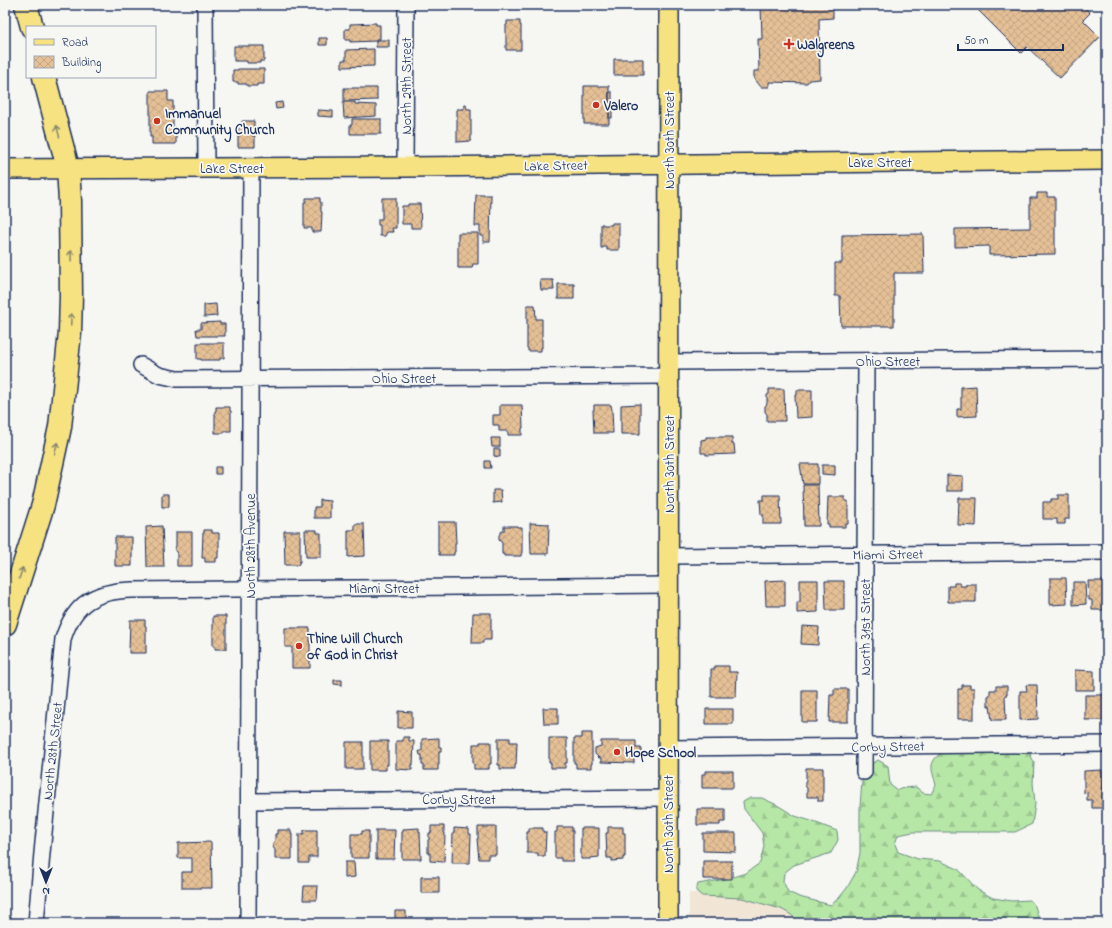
<svg xmlns="http://www.w3.org/2000/svg" width="1112" height="928" font-family="'Indie Flower',sans-serif">
	<style>
		.built { fill: #f1e6d6 }
		.forest { fill: url(#forest-firs); stroke: #698b82 }
		.building { fill: url(#building-cross-hatch); stroke: #1b2f5e }
		.lines { fill: none; stroke-linecap: round; stroke-linejoin: round }
		.minor-casing { stroke: #1b2f5e; stroke-width: 18 }
		.major-casing { stroke: #1b2f5e; stroke-width: 22 }
		.highway-casing { stroke: #1b2f5e; stroke-width: 25 }
		.minor { stroke: #f6f6f2; stroke-width: 15 }
		.major { stroke: #f7e281; stroke-width: 19 }
		.highway { stroke: #f7e281; stroke-width: 22 }
		.oneway { stroke: #898870 }
		.poi-dot { fill: #c8321e; stroke: #f6f6f2; stroke-width: 1.5 }
		.labels { text-anchor: middle; stroke-width: 3.5; stroke-linejoin: round; paint-order: stroke }
		.poi-label { font-size: 14px; font-weight: bold; fill: #1b2f5e; stroke: #f6f6f2; text-anchor: start }
		.street-label { font-size: 14px; fill: #1b2f5e; stroke: #f6f6f2 }
	</style>
	<defs>
		<pattern id="forest-firs" width="22" height="20" patternUnits="userSpaceOnUse"><rect width="22" height="20" fill="#b7e7a6"/><path d="M5 1l3.5 6h-7zM16 11l3.5 6h-7z" fill="#9dc691"/></pattern>
		<pattern id="building-cross-hatch" width="8" height="8" patternUnits="userSpaceOnUse"><rect width="8" height="8" fill="#e5c096"/><path d="M0 0l8 8M0 8l8-8" fill="none" stroke="#c4a584"/></pattern>
	</defs>
	<rect width="100%" height="100%" fill="#f6f6f2"/>
	<filter id="ink" filterUnits="userSpaceOnUse"><feTurbulence type="fractalNoise" baseFrequency=".025" numOctaves="2"/><feDisplacementMap in="SourceGraphic" scale="8" xChannelSelector="R" yChannelSelector="G"/><feConvolveMatrix kernelMatrix="1 2 1 2 8 2 1 2 1" color-interpolation-filters="sRGB"/></filter>
	<g filter="url(#ink)">
		<path class="built" d="M689 893 772 894 840 923H689Z"/>
		<path class="forest" d="M1027 748 1034 762 1033 783 1035 804 1032 824 1015 832H913L898 835 895 844 898 852 918 859 940 861 958 869 978 890 993 898 1012 901 1030 900 1035 906 1040 923H800L790 914 781 909 742 898 702 896 696 891 698 884 726 879 746 873 760 863 764 846 762 833 744 809 743 802 750 798H762L777 805 795 816 811 821 837 831 838 840 831 853 794 865 784 873 783 881 788 892 799 897 831 905 839 898 847 888 856 872 860 853V806L862 782 867 767 878 760 888 766 890 785 897 790 904 788 916 787 923 793 931 794 936 785C932 769 927 764 942 752Z"/>
		<path class="building" d="M761 5H833V18L819 19 820 79 809 80 807 83 769 82V87H761L754 78V71H759L758 39H762Z
			M973 5H1082L1090 13 1083 20 1100 37 1060 78 1027 47 1021 53Z
			M507 21H520V25H521V50H506V25H507Z
			M376 23V25H380V39H376V41L350 42V40H345V29H350V24Z
			M319 38H327V45H319Z
			M376 40H389V47H376Z
			M234 46H264V61H260V63H247V61H234Z
			M374 49V66L342 67V60H346V50Z
			M614 59H643V75H614Z
			M238 69H264V84H257V86H247V84H238V82H233V70H238Z
			M584 86H609V124H584Z
			M344 88H377V100L344 101Z
			M150 91H168V101H173V135H176V144H152V137H150Z
			M609 92H612V118H609Z
			M282 102 283 108 276 109 275 103Z
			M343 102H355V104L376 105V116L344 118Z
			M464 105H466L467 109H471V141L457 142V109H464Z
			M318 110 333 111V117L318 116Z
			M352 119H381V134H350V125H352Z
			M242 121H254V128H252V136H255V147H238V127H242Z
			M1037 193H1047V197H1055V254L989 255V246L955 247V229L1030 228V198H1037Z
			M476 195H491L490 242H483V236H480V226H475Z
			M306 198H320V202H321V212H322L321 232H312V228H304V202H306Z
			M382 198H396V228H392L393 232H387L385 236H380V225H378V219H382Z
			M408 204H420L421 228H411V224H402V206H408Z
			M612 223H619V250H607V247H603V248H601V224H603V225H612Z
			M458 233H478V264H473L472 268H458Z
			M923 234 924 273H894V326H841L840 296H835V263H842V235Z
			M540 280H553L554 290H541Z
			M558 284H574V299H558Z
			M216 304 217 316 204 317V305Z
			M527 305H535L536 319H542V348H541V351H528V348H527Z
			M220 322V324H225V336H197L196 329H201V323Z
			M197 343H224V358H220V360H201V359H197Z
			M976 386 977 416 957 417V409H961V387Z
			M769 389H784L785 421H767V414L765 412V406L767 404V395L769 394Z
			M797 390H812V417L796 418 795 395H797Z
			M640 404V434H621V405Z
			M500 405H522L523 428H522V435H508V431H499V425H493V415H500Z
			M594 405H611L612 410 613 433H594L593 410H594Z
			M216 407H230V411H231V431H224V433H215V411H216Z
			M706 437H732V444H734L735 454 706 455V453H701V440L706 439Z
			M491 438H500V447H492Z
			M494 449H500V457L494 456Z
			M485 461H490L491 468H485Z
			M800 464H818V484H803Z
			M822 465H835V475L822 474Z
			M215 467H221V474H215Z
			M947 475 963 476V491H947Z
			M803 485H818L819 526H804Z
			M493 490H501L502 502 493 503Z
			M162 494H169V507H162Z
			M764 495H780L781 524H763V514H761L760 500H764Z
			M1058 495H1069V519H1065V524H1057V519H1043V502H1051V499H1058Z
			M828 497H845V501H848V524H845V527H829V524H827Z
			M959 498H977L976 526 958 525Z
			M320 500 330 501V518H314V507H320Z
			M438 522H455L456 543H455V552H454V555H439V552H438Z
			M530 523 549 524 548 554H531Z
			M355 524H364L365 556 348 557V530H355Z
			M162 526 164 567H147L146 527Z
			M504 526H517V527H522V554H521V556H504V554H502V543L499 540V535L502 531H504Z
			M204 530H212V533H219V551H218V558H216V562H205V558H202L203 533H204Z
			M305 530H317V533H321V557H306Z
			M284 531H300V562H299V565H285Z
			M176 532H192V566H177V553L175 551V548L176 546Z
			M115 537H132V566H115Z
			M1050 578H1066L1067 604 1050 605Z
			M785 580V606H766L765 581Z
			M800 580H818V612L797 613V602H800Z
			M825 581H844V610H826Z
			M1088 581H1104V610H1092V600H1089Z
			M1073 582H1085L1086 604 1073 605Z
			M954 583H960V586H966V584H976V602H948V586H954Z
			M473 613H491V640H483V643H472Z
			M213 616H226V649H215V646H213Z
			M130 620H145V626H146V653H129Z
			M802 626 819 627 818 645 801 644Z
			M285 628H310V668H292V647H285Z
			M715 666H729V672H737L736 697H711V669H715Z
			M1075 670 1094 671V690H1075Z
			M334 680H342V685L334 684Z
			M962 685H970V688H974V719H958V689H962Z
			M1026 685H1037L1038 719 1020 720V691H1027Z
			M996 686H1007V695H1005L1006 720H992L990 706H988V696L990 695V690H996Z
			M834 689H848V722H829L830 695H834Z
			M802 690H817V722H802Z
			M1085 695H1104V720H1085Z
			M543 708H558V724H544Z
			M706 709H733V724H706Z
			M398 711 412 712V728H398Z
			M582 733H592V764H591V768H576V763H574V738H582Z
			M403 737H409V741H414L413 765H412V770L396 769V741H403Z
			M439 738V747H441V751H439V765H438V770H424V765H422V755H420L419 751H422V739Z
			M498 738H510V742H517L516 765H515V769H500V765H498Z
			M549 738H567V763H565V768H551V763H549Z
			M370 741H388V765H386V770H370Z
			M601 741H636V748H641V757H634V763L601 762V758H599L595 754V748L601 746Z
			M346 742H363V769H346Z
			M480 742H491V764H489V769H474V764H473V744H480Z
			M806 768H823V801H818V797H807V788L805 786V782L806 780Z
			M1102 770 1103 808H1092V800H1087V792L1084 793V771Z
			M705 771H733V788H702V774H705Z
			M697 809H725V822H720V825H697Z
			M431 826H444V833H445L444 862 430 861V853H428V840H429V833H431Z
			M478 827H496V855H488V859H479L477 839H478Z
			M557 827H572V831H573V861H561V858H555V832H557Z
			M608 827H623V833H625V857H623V860L612 861V858H607L606 833H608Z
			M419 828V832H420L421 859H402V832H403V829Z
			M454 828 469 829V834H471L470 863H452L453 833H454Z
			M529 828H543V832H546L545 856H538V853H527V832H529Z
			M581 828H599V857L590 858V859H581Z
			M277 830H291V834H292V859H275V850L273 847V843L275 840V834H277Z
			M304 830H317V857H309V863H299V834H304Z
			M376 830H395L394 859H376Z
			M362 831H369V858H351V834H362Z
			M703 833H736V852L703 851Z
			M211 842 212 888H182V872H192V858H178V843Z
			M703 861H732V879H703Z
			M345 862H354L355 877 345 878Z
			M421 877H439V893H421Z
			M304 886H318L317 900H303Z
			M395 911H406V923H395Z"/>
		<g class="lines">
			<g class="minor-casing">
				<path id="minor" d="M205 5 206 168
					M405 167 406 5
					M670 362 1107 359
					M141 365 159 375 177 379 670 376
					M669 556 1107 552
					M669 748 1107 744
					M864 772 866 361
					M249 801 669 798
					M36 923 42 853 63 639C74 603 95 591 132 590L669 585
					M248 923 251 168"/>
			</g>
			<g class="major-casing">
				<path id="major" d="M5 169 405 167 1107 160
					M668 923 669 5"/>
			</g>
			<g class="highway-casing">
				<path id="highway" d="M26 5 32 27
					M5 624 43 505 60 427 70 332 71 295 70 201 68 168 44 77"/>
			</g>
			<use href="#minor" class="minor"/>
			<use href="#major" class="major"/>
			<use href="#highway" class="highway"/>
		</g>
		<defs><path id="oneway-shaft" d="M-6 0H5M1.5-3L5.5 0L1.5 3" fill="none" stroke-width="1.6" stroke-linecap="round" stroke-linejoin="round"/></defs>
		<g class="oneway">
			<use href="#oneway-shaft" transform="translate(58 131) rotate(-104)"/>
			<use href="#oneway-shaft" transform="translate(71 256) rotate(-91)"/>
			<use href="#oneway-shaft" transform="translate(71 319) rotate(-87)"/>
			<use href="#oneway-shaft" transform="translate(56 448) rotate(-77)"/>
			<use href="#oneway-shaft" transform="translate(21 573) rotate(-72)"/>
		</g>
	</g>
	<g class="poi-dot">
		<path d="M787 38h4v4h4v4h-4v4h-4v-4h-4v-4h4z"/>
		<circle cx="596" cy="105" r="4"/>
		<circle cx="157" cy="121" r="4"/>
		<circle cx="299" cy="646" r="4"/>
		<circle cx="617" cy="752" r="4"/>
	</g>
	<g class="labels">
		<g class="poi-label">
			<text x="797" y="49">Walgreens</text>
			<text x="604" y="110">Valero</text>
			<text x="165" y="118">Immanuel<tspan x="165" dy="16">Community Church</tspan></text>
			<text x="307" y="643">Thine Will Church<tspan x="307" dy="16">of God in Christ</tspan></text>
			<text x="625" y="757">Hope School</text>
		</g>
		<g class="street-label">
			<text transform="translate(406 86) rotate(-90)" y="5">North 29th Street</text>
			<text transform="translate(669 140) rotate(-90)" y="5">North 30th Street</text>
			<text x="880" y="167">Lake Street</text>
			<text transform="translate(556 165) rotate(-1)" y="5">Lake Street</text>
			<text x="232" y="173">Lake Street</text>
			<text x="888" y="366">Ohio Street</text>
			<text x="404" y="383">Ohio Street</text>
			<text transform="translate(669 464) rotate(-90)" y="5">North 30th Street</text>
			<text transform="translate(250 546) rotate(-90)" y="5">North 28th Avenue</text>
			<text transform="translate(888 554) rotate(-1)" y="5">Miami Street</text>
			<text x="384" y="593">Miami Street</text>
			<text transform="translate(865 627) rotate(-90)" y="5">North 31st Street</text>
			<text transform="translate(888 746) rotate(-1)" y="5">Corby Street</text>
			<text transform="translate(52 751) rotate(-84)" y="5">North 28th Street</text>
			<text x="459" y="804">Corby Street</text>
			<text transform="translate(668 824) rotate(-90)" y="5">North 30th Street</text>
		</g>
	</g>
	<rect width="1112" height="928" fill="none" stroke="#f6f6f2" stroke-width="20"/>
	<rect x="10" y="10" width="1092" height="908" fill="none" stroke="#1b2f5e" stroke-width="1.5" filter="url(#ink)"/>
	<rect x="26" y="26" width="130" height="52" fill="#f6f6f2" stroke="#9ea6b7"/>
	<rect x="34" y="39" width="20" height="6" fill="#f7e281" stroke="#9ea6b7"/>
	<text x="62" y="46" font-size="12" fill="#1b2f5e">Road</text>
	<rect x="34" y="56" width="20" height="12" fill="url(#building-cross-hatch)" stroke="#9ea6b7"/>
	<text x="62" y="66" font-size="12" fill="#1b2f5e">Building</text>
	<g transform="translate(46 882) rotate(180)" stroke="#f6f6f2" stroke-width="3" paint-order="stroke">
	<path d="M0-3L7 15L0 10L-7 15Z" fill="#1b2f5e"/>
	<text y="-6" font-size="11" font-weight="bold" text-anchor="middle" fill="#1b2f5e">N</text>
	</g>
	<path d="M958 44v6h105v-6" fill="none" stroke="#1b2f5e" stroke-width="2"/>
	<text x="964" y="44" font-size="12" fill="#1b2f5e" stroke="#f6f6f2" stroke-width="3" paint-order="stroke">50 m</text>
</svg>
